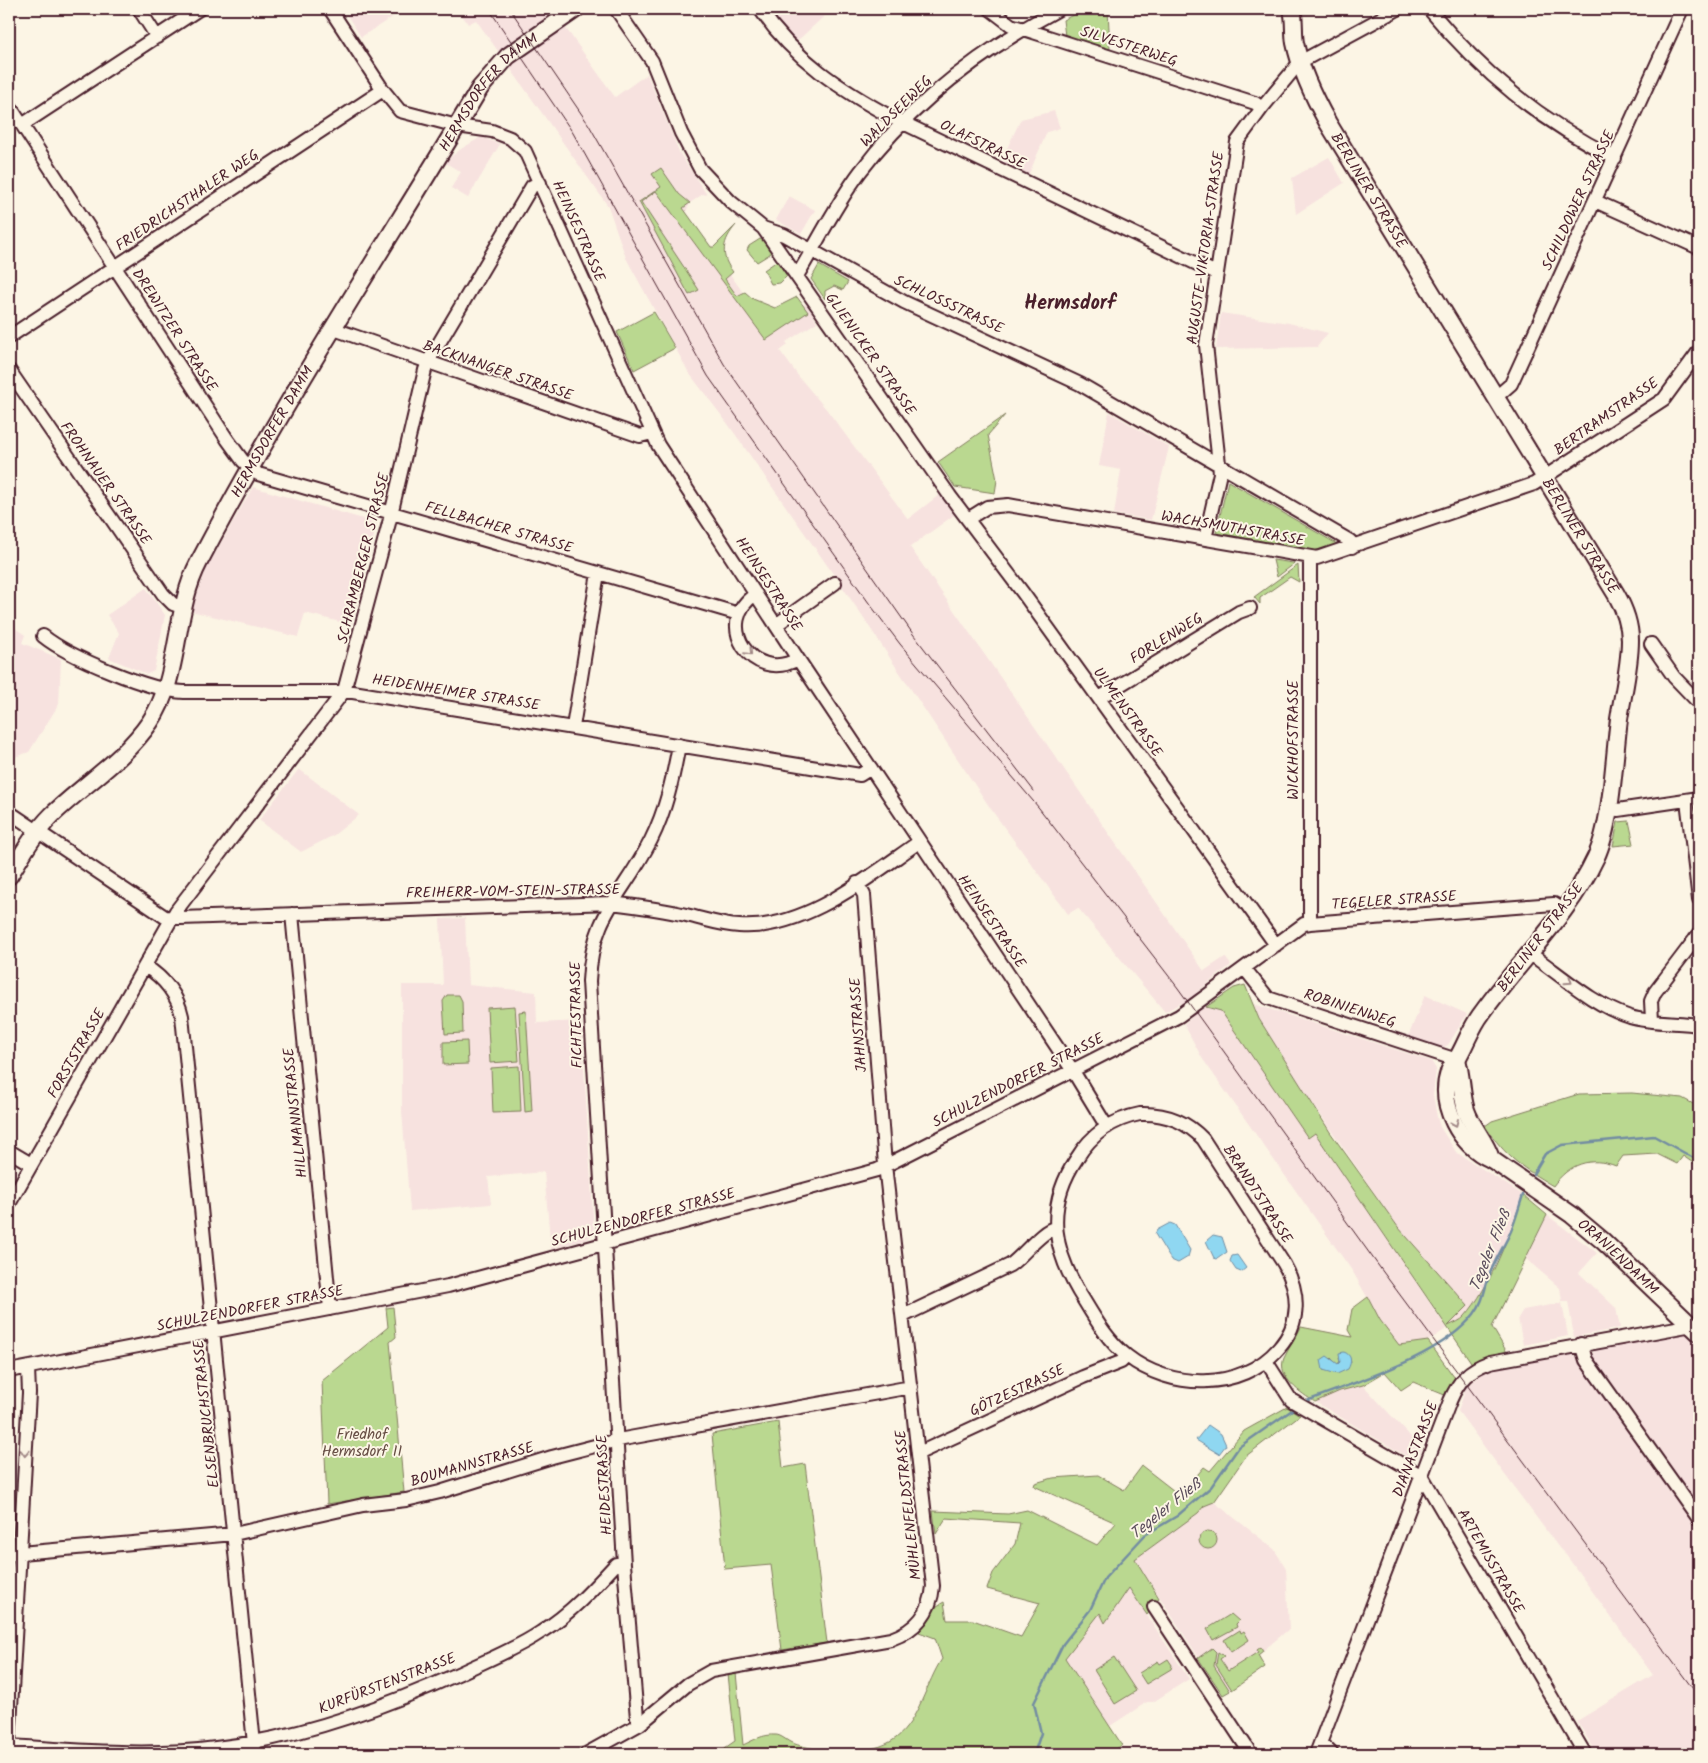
<svg xmlns="http://www.w3.org/2000/svg" width="1708" height="1763" font-family="Kalam,sans-serif">
	<style>
		.built { fill: #f7e2df }
		.green { fill: #bad890; stroke: #827c5e; fill-rule: evenodd }
		.water { fill: #8fd7f1; stroke: #738da2 }
		.lines { fill: none; stroke-linecap: round; stroke-linejoin: round }
		.stream { stroke: #738da2; stroke-width: 2.5 }
		.minor-casing { stroke: #4a1f2b; stroke-width: 16 }
		.major-casing { stroke: #4a1f2b; stroke-width: 20 }
		.minor { stroke: #fcf5e5; stroke-width: 12 }
		.major { stroke: #fcf5e5; stroke-width: 16 }
		.tram { stroke: #4a1f2b; stroke-width: 1 }
		.oneway { stroke: #a38a88 }
		.labels { text-anchor: middle; stroke-width: 4; stroke-linejoin: round; paint-order: stroke }
		.street-label { font-size: 15px; fill: #4a1f2b; stroke: #fcf5e5 }
		.park-label { font-size: 15px; fill: #664d44; stroke: #fcf5e5 }
		.water-label { font-size: 16px; font-style: italic; fill: #5b4d5c; stroke: #fcf5e5 }
		.district-label { font-size: 20px; font-weight: bold; fill: #4a1f2b; stroke: #fcf5e5 }
	</style>
	<rect width="100%" height="100%" fill="#fcf5e5"/>
	<filter id="ink" filterUnits="userSpaceOnUse"><feTurbulence type="fractalNoise" baseFrequency=".02" numOctaves="2"/><feDisplacementMap in="SourceGraphic" scale="10" xChannelSelector="R" yChannelSelector="G"/><feConvolveMatrix kernelMatrix="1 2 1 2 8 2 1 2 1" color-interpolation-filters="sRGB"/></filter>
	<g filter="url(#ink)">
		<path class="built" d="M343 9H405L361 37Z
			M458 9H552L615 97 647 74 680 154 707 195 703 194 690 203 686 212 766 325 795 303 808 305 817 322 786 342 788 345 780 351 799 377 827 410 908 519 939 495 954 515 910 547 1204 971 1225 957 1231 965 1196 993 1206 1007 1221 1011 1308 1137 1315 1133 1446 1327 1468 1306 1398 1227 1291 1072 1259 1019 1254 1004 1431 1061 1436 1069 1433 1095 1437 1117 1440 1127 1456 1152 1523 1195 1511 1231 1488 1278 1486 1289 1463 1318 1428 1341 1399 1345 1380 1320 1353 1272 1202 1058 1184 1024 1192 1017 1181 1003 1165 1012 1078 908 1068 914 993 812 848 595 728 424 689 373 626 258 608 206 476 20 468 24Z
			M769 9H832L796 42Z
			M1054 111 1060 128 1047 132 1028 176 1000 163 1021 119Z
			M481 137 500 144 468 198 451 188 461 172 444 162 461 149Z
			M1329 157 1344 183 1296 214 1292 178Z
			M789 196 815 210 801 234 776 220Z
			M1221 313 1289 323 1328 333 1317 347 1216 349Z
			M1109 412 1169 447 1151 520 1114 514 1121 470 1099 466Z
			M253 487 377 523 352 625 305 613 298 637 191 611 206 569Z
			M146 588 165 615 154 671 147 674 109 658 119 633 107 615Z
			M9 624 25 635 22 643 61 659 59 704 29 752 9 759Z
			M299 769 359 815 334 835 301 852 259 820Z
			M465 918 468 985 536 992 537 1023 581 1021 594 1231 588 1239 551 1249 544 1172 488 1177 491 1204 410 1211 402 1111V985H443L440 919Z
			M1425 995 1467 1014 1448 1045 1441 1048 1408 1037Z
			M1547 1215 1597 1253 1579 1273 1616 1308 1620 1328 1574 1337 1568 1301H1562L1560 1288 1526 1259Z
			M1562 1303 1568 1336 1523 1345 1518 1318 1523 1310Z
			M1686 1332 1699 1344V1510L1591 1357 1595 1349Z
			M1571 1353 1577 1357 1699 1528V1754H1597L1577 1721 1653 1675 1566 1555 1559 1548 1458 1411 1465 1391 1463 1389 1480 1376 1479 1373 1491 1365Z
			M1363 1385 1422 1449 1419 1456 1411 1459 1315 1402 1340 1391Z
			M1214 1502 1274 1549 1286 1568 1289 1629 1258 1655 1265 1667 1223 1695 1135 1559 1198 1513 1204 1506Z
			M1129 1588 1189 1679 1153 1702H1147L1110 1726 1065 1658 1100 1613 1105 1622Z"/>
		<path class="green" d="M1085 9H1108L1110 50 1065 36 1063 20Z
			M661 168 679 194 690 203 683 208 711 247H714L736 225C722 241 720 256 733 272L725 279 737 296 745 292 753 299 775 308 797 297 808 312 766 340 656 191 641 202 699 290 689 295 639 202 661 187 652 174Z
			M760 239 766 242 771 249 770 254 757 262 747 250 749 246Z
			M777 261 787 276 780 283 771 284 764 270Z
			M819 265 848 282 843 290 834 286 825 291V299L811 279Z
			M654 312 675 348 634 370 617 332Z
			M1005 415 988 435 997 480 995 493 955 487 938 462Z
			M1228 481 1337 544 1317 551 1216 533Z
			M1273 560 1293 563 1294 564 1277 577Z
			M1298 565 1299 582 1290 577 1260 598V604L1254 597Z
			M1629 821 1634 844 1613 846 1618 822Z
			M1245 985 1259 1019 1330 1132 1398 1227 1468 1306 1448 1326C1454 1323 1461 1321 1465 1316 1490 1288 1511 1231 1523 1195L1547 1215 1492 1327 1508 1354 1473 1365 1315 1133 1308 1138 1221 1011 1206 1007 1234 988Z
			M447 995H459L462 1001 463 1033 445 1034 443 1001Z
			M515 1006 519 1061 490 1063 487 1008Z
			M526 1011 532 1111 525 1112 519 1012Z
			M467 1041 468 1064 443 1065V1042Z
			M519 1066 521 1112 493 1113 491 1068Z
			M1632 1093 1682 1098 1699 1107V1167L1683 1156 1677 1164 1657 1154 1623 1156 1616 1166C1590 1156 1569 1164 1553 1186 1521 1167 1506 1157 1485 1126L1492 1121 1579 1094Z
			M1368 1297 1380 1320 1399 1345 1428 1341 1457 1381 1447 1396 1413 1382 1401 1390 1385 1372 1363 1385 1340 1391 1315 1402C1302 1394 1276 1377 1284 1358 1289 1347 1296 1338 1301 1327L1352 1337 1348 1330 1352 1309ZM1347 1354 1351 1362 1323 1370 1331 1358 1337 1364 1340 1362 1339 1358Z
			M393 1307 396 1337 390 1342 404 1492 327 1504 322 1381 388 1327 386 1308Z
			M1287 1407 1300 1415 1246 1456 1214 1502 1204 1506 1198 1513 1135 1559 1159 1598 1147 1615 1129 1588 1105 1623 1100 1613 1065 1658 1122 1745 1109 1754H705L722 1750 735 1741 728 1674 736 1673 743 1745C754 1740 763 1734 776 1735 781 1735 787 1741 792 1743 820 1753 872 1757 896 1738 918 1722 927 1681 942 1659L935 1638 919 1632 937 1606 944 1602 947 1620H973L1021 1637 1040 1603 987 1589 993 1573 1015 1544 1020 1523 946 1518 936 1534 933 1511 1008 1514 1027 1510 1097 1545 1116 1523 1034 1486 1035 1483 1053 1478 1098 1475 1124 1490 1142 1466 1178 1494 1187 1487 1204 1467 1210 1471 1244 1431Z
			M778 1422 783 1468 805 1464 827 1643 782 1650 771 1565 725 1569 712 1434Z
			M1199 1540a9 9 0 1 1 18 0a9 9 0 1 1-18 0Z
			M1231 1614 1239 1621 1236 1624 1237 1627 1213 1640 1207 1629Z
			M1240 1630 1241 1633 1244 1631 1249 1640 1231 1652 1224 1640Z
			M1261 1647 1263 1651 1258 1655 1265 1667 1232 1690 1216 1665 1218 1652 1224 1656 1220 1659 1228 1671 1258 1652 1257 1650Z
			M1212 1648 1216 1652 1214 1666 1230 1691 1223 1695 1198 1658Z
			M1114 1657 1136 1691 1115 1704 1094 1670Z
			M1168 1659 1172 1665 1171 1669 1146 1684 1139 1673 1158 1661 1160 1664Z"/>
		<path class="water" d="M1170 1223 1175 1225 1190 1250 1188 1257 1178 1263 1171 1260 1155 1234 1157 1230Z
			M1213 1235 1222 1237 1227 1252 1217 1259 1214 1258 1206 1241Z
			M1237 1255 1246 1268 1241 1272 1236 1270 1230 1261 1232 1256Z
			M1344 1352C1352 1355 1352 1362 1348 1369L1337 1374 1323 1370 1321 1360 1327 1356 1338 1364 1340 1362 1339 1353Z
			M1208 1425 1221 1434 1226 1445 1219 1454 1196 1440Z"/>
		<g class="lines">
			<path class="stream" d="M1533 1174 1545 1154 1562 1145 1654 1136 1699 1161
				M1304 1402C1354 1382 1440 1358 1474 1314 1483 1302 1484 1292 1488 1279 1493 1262 1504 1247 1511 1231 1516 1219 1519 1207 1523 1195
				M1034 1754 1041 1733 1034 1703 1063 1644 1090 1610 1105 1578 1145 1535 1177 1516 1211 1487 1239 1447 1295 1408"/>
			<g class="minor-casing">
				<path id="minor" d="M139 9 157 37
					M330 9 383 90 400 111 457 126 492 131 510 138 525 151 658 445 798 659 1073 1071 1107 1127
					M616 9 652 61 681 133 700 169 731 202 763 228 950 496 1023 593 1276 945
					M760 9C794 59 841 90 893 118L1216 273
					M990 9 1011 25 1255 103 1262 108
					M1429 9C1483 74 1539 120 1615 158
					M9 105 227 439 243 461 258 474 739 614
					M22 125 199 9
					M1595 201 1699 248
					M763 228 784 235 904 302 1080 384 1350 541 1352 547
					M797 276C818 241 836 204 860 172 912 103 984 49 1059 9
					M334 329 640 436 652 433
					M9 337 383 90
					M9 370 163 594 173 604 182 607
					M1495 398 1511 384 1682 9
					M968 519 987 507 1008 505 1317 558 1534 484 1664 399 1699 351
					M1205 539 1220 473 1206 345 1237 142 1262 108 1300 62 1398 9
					M1310 558V923
					M756 594C712 622 752 685 798 659
					M776 625 835 583
					M43 636C69 657 150 691 184 692H353L860 775 871 768
					M1651 644 1674 677 1699 703
					M1099 698 1239 612 1250 608
					M573 727 598 573
					M1687 800 1699 900
					M1608 809 1618 810 1699 798
					M9 812 165 917 181 918 611 903C636 906 661 909 686 915 704 919 721 925 739 926 804 931 868 877 919 842
					M292 914 330 1309
					M1529 953C1561 975 1593 1005 1630 1017 1651 1023 1677 1022 1699 1025
					M145 966C164 978 177 993 182 1016L255 1754
					M1245 969 1268 998 1457 1060
					M1652 1020 1651 1001 1655 992 1699 934
					M1140 1114C1165 1113 1186 1121 1203 1139L1284 1264C1300 1292 1301 1323 1279 1348 1241 1392 1170 1390 1127 1356 1109 1342 1097 1322 1085 1302 1054 1254 1043 1209 1077 1158 1091 1135 1113 1119 1140 1114Z
					M9 1151 31 1164
					M9 1204 176 911 344 691 389 523 425 370 432 355 532 186 540 183
					M903 1316 1010 1265C1023 1256 1042 1230 1055 1228
					M1581 1344 1586 1360 1699 1519
					M1266 1361 1291 1400 1422 1476 1585 1754
					M9 1371 448 1286 877 1170 1179 1016 1304 924 1310 923 1554 904 1563 910
					M919 1453 1083 1377 1121 1362 1127 1356
					M9 1554 234 1534 363 1505 406 1500 440 1492 552 1457 618 1440 911 1387
					M1154 1607 1251 1754
					M640 1724 637 1718 624 1564 589 981C592 913 623 896 651 840 666 810 673 778 679 745
					M9 1743 29 1393 28 1368
					M9 1746C77 1750 147 1757 216 1748 300 1738 383 1708 460 1673 487 1660 516 1649 541 1632 570 1614 593 1589 616 1564H624
					M1320 1746 1326 1748 1332 1754
					M586 1754 640 1724 688 1684 711 1671 891 1639C916 1630 931 1612 933 1586L885 1165 864 895 857 883
					M1316 1754 1450 1401C1459 1380 1468 1370 1490 1362L1698 1324"/>
			</g>
			<g class="major-casing">
				<g id="major">
					<path id="s1" d="M1292 9C1295 21 1293 32 1295 43 1301 72 1314 98 1328 123L1616 594C1624 608 1630 623 1630 640 1630 666 1623 693 1619 719 1614 757 1612 823 1596 857 1569 915 1519 961 1482 1013 1471 1027 1466 1044 1457 1059 1455 1064 1450 1067 1449 1072 1438 1105 1460 1146 1491 1159L1572 1215 1603 1241 1699 1333"/>
					<path id="s2" d="M9 876C22 855 34 833 52 815 84 784 124 760 150 722 181 677 173 611 199 562 284 400 386 245 480 88L508 56 576 9"/>
					<path d="M1457 1060C1462 1076 1461 1094 1466 1110 1472 1128 1486 1141 1491 1159"/>
				</g>
			</g>
			<use href="#minor" class="minor"/>
			<use href="#major" class="major"/>
			<path class="tram" d="M489 9 573 133 708 376 869 603 900 644 1039 808 1178 988 1383 1272 1699 1697
				M510 9 589 125 724 364 913 634 1034 791"/>
		</g>
		<defs><path id="oneway-chevron" d="M-2-3.5L2.5 0L-2 3.5" fill="none" stroke-width="1.6" stroke-linecap="round" stroke-linejoin="round" transform="scale(1.25)"/></defs>
		<g class="oneway">
			<use href="#oneway-chevron" transform="translate(749 652) rotate(47)"/>
			<use href="#oneway-chevron" transform="translate(1569 981) rotate(35)"/>
			<use href="#oneway-chevron" transform="translate(1455 1123) rotate(66)"/>
			<use href="#oneway-chevron" transform="translate(25 1453) rotate(93)"/>
		</g>
	</g>
	<g class="labels">
		<g class="street-label">
			<text transform="translate(1129 46) rotate(18)" y="5">SILVESTERWEG</text>
			<text dy="5" stroke="none"><textPath href="#s2" startOffset="932">HERMSDORFER DAMM</textPath></text>
			<text transform="translate(896 111) rotate(-45)" y="5">WALDSEEWEG</text>
			<text transform="translate(983 144) rotate(26)" y="5">OLAFSTRASSE</text>
			<text dy="5" stroke="none"><textPath href="#s1" startOffset="200">BERLINER STRASSE</textPath></text>
			<text transform="translate(187 200) rotate(-34)" y="5">FRIEDRICHSTHALER WEG</text>
			<text transform="translate(1578 200) rotate(-65)" y="5">SCHILDOWER STRASSE</text>
			<text transform="translate(579 231) rotate(66)" y="5">HEINSESTRASSE</text>
			<text transform="translate(1205 248) rotate(-82)" y="5">AUGUSTE-VIKTORIA-STRASSE</text>
			<text transform="translate(949 304) rotate(25)" y="5">SCHLOSSSTRASSE</text>
			<text transform="translate(175 330) rotate(57)" y="5">DREWITZER STRASSE</text>
			<text transform="translate(871 354) rotate(55)" y="5">GLIENICKER STRASSE</text>
			<text transform="translate(498 370) rotate(19)" y="5">BACKNANGER STRASSE</text>
			<text transform="translate(1606 416) rotate(-35)" y="5">BERTRAMSTRASSE</text>
			<text dy="5" stroke="none"><textPath href="#s2" startOffset="528">HERMSDORFER DAMM</textPath></text>
			<text transform="translate(106 483) rotate(55)" y="5">FROHNAUER STRASSE</text>
			<text transform="translate(499 527) rotate(16)" y="5">FELLBACHER STRASSE</text>
			<text transform="translate(1233 528) rotate(10)" y="5">WACHSMUTHSTRASSE</text>
			<text dy="5" stroke="none"><textPath href="#s1" startOffset="605">BERLINER STRASSE</textPath></text>
			<text transform="translate(363 558) rotate(-76)" y="5">SCHRAMBERGER STRASSE</text>
			<text transform="translate(769 584) rotate(57)" y="5">HEINSESTRASSE</text>
			<text transform="translate(1166 638) rotate(-32)" y="5">FORLENWEG</text>
			<text transform="translate(456 692) rotate(9)" y="5">HEIDENHEIMER STRASSE</text>
			<text transform="translate(1128 712) rotate(54)" y="5">ULMENSTRASSE</text>
			<text transform="translate(1293 740) rotate(-90)" y="5">WICKHOFSTRASSE</text>
			<text transform="translate(513 891) rotate(-1)" y="5">FREIHERR-VOM-STEIN-STRASSE</text>
			<text transform="translate(1394 900) rotate(-4)" y="5">TEGELER STRASSE</text>
			<text transform="translate(992 921) rotate(56)" y="5">HEINSESTRASSE</text>
			<text transform="translate(1540 937) rotate(-53)" y="5">BERLINER STRASSE</text>
			<text transform="translate(1350 1008) rotate(18)" y="5">ROBINIENWEG</text>
			<text transform="translate(576 1015) rotate(-91)" y="5">FICHTESTRASSE</text>
			<text transform="translate(858 1025) rotate(-94)" y="5">JAHNSTRASSE</text>
			<text transform="translate(76 1053) rotate(-60)" y="5">FORSTSTRASSE</text>
			<text transform="translate(1018 1080) rotate(-27)" y="5">SCHULZENDORFER STRASSE</text>
			<text transform="translate(295 1113) rotate(-96)" y="5">HILLMANNSTRASSE</text>
			<text transform="translate(1258 1194) rotate(57)" y="5">BRANDTSTRASSE</text>
			<text transform="translate(643 1217) rotate(-15)" y="5">SCHULZENDORFER STRASSE</text>
			<text dy="5" stroke="none"><textPath href="#s1" startOffset="1469">ORANIENDAMM</textPath></text>
			<text transform="translate(250 1308) rotate(-11)" y="5">SCHULZENDORFER STRASSE</text>
			<text transform="translate(1017 1390) rotate(-25)" y="5">GÖTZESTRASSE</text>
			<text transform="translate(206 1414) rotate(-96)" y="5">ELSENBRUCHSTRASSE</text>
			<text transform="translate(1415 1449) rotate(-69)" y="5">DIANASTRASSE</text>
			<text transform="translate(472 1464) rotate(-16)" y="5">BOUMANNSTRASSE</text>
			<text transform="translate(604 1485) rotate(-93)" y="5">HEIDESTRASSE</text>
			<text transform="translate(908 1505) rotate(-96)" y="5">MÜHLENFELDSTRASSE</text>
			<text transform="translate(1491 1561) rotate(60)" y="5">ARTEMISSTRASSE</text>
			<text transform="translate(387 1683) rotate(-21)" y="5">KURFÜRSTENSTRASSE</text>
		</g>
		<g class="park-label">
			<text x="362" y="1439">Friedhof<tspan x="362" dy="17">Hermsdorf II</tspan></text>
		</g>
		<g class="water-label">
			<text transform="translate(1489 1250) rotate(-68)" y="6">Tegeler Fließ</text>
			<text transform="translate(1165 1508) rotate(-39)" y="6">Tegeler Fließ</text>
		</g>
		<g class="district-label">
			<text x="1070" y="309">Hermsdorf</text>
		</g>
	</g>
	<rect width="1708" height="1763" fill="none" stroke="#fcf5e5" stroke-width="30"/>
	<rect x="15" y="15" width="1678" height="1733" fill="none" stroke="#4a1f2b" stroke-width="2" filter="url(#ink)"/>
</svg>
